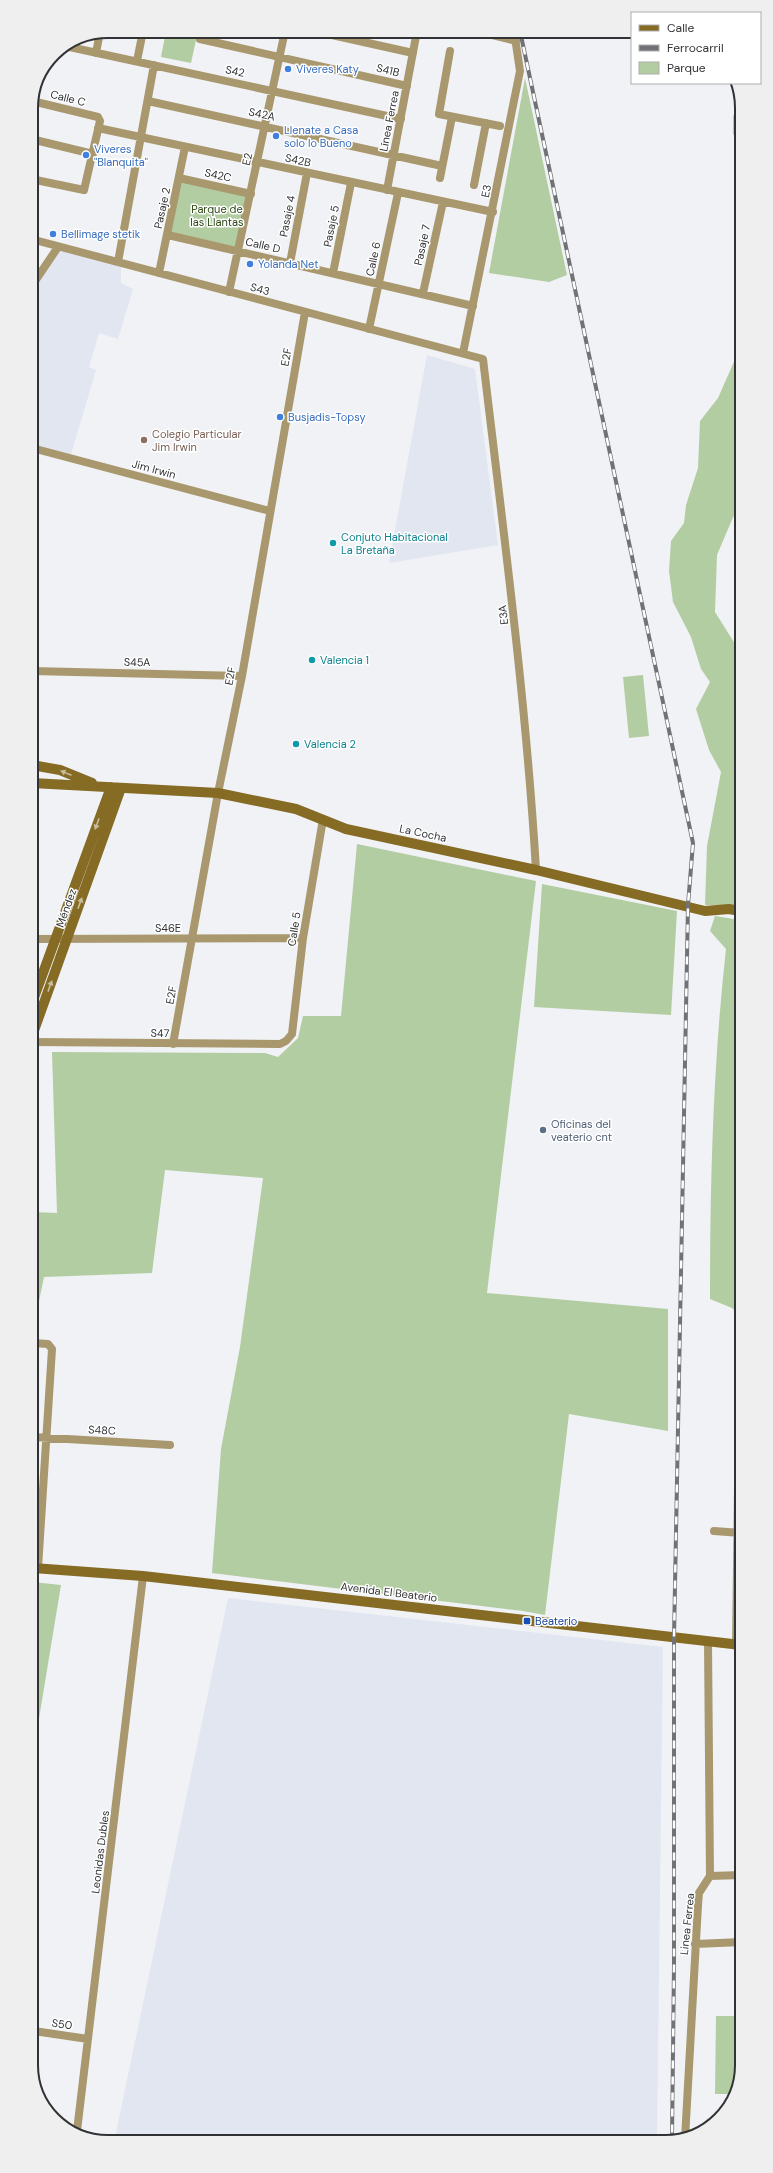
<svg xmlns="http://www.w3.org/2000/svg" width="773" height="2173" font-family="'DM Sans',sans-serif">
	<style>
		.built { fill: #e1e6f1 }
		.green { fill: #b3cda3 }
		.lines { fill: none; stroke-linecap: round; stroke-linejoin: round }
		.street { stroke: #a9986d; stroke-width: 8 }
		.secondary { stroke: #856b24; stroke-width: 10 }
		.rail-casing { stroke: #717275; stroke-width: 4 }
		.rail { stroke: #fff; stroke-width: 2.5; stroke-dasharray: 8; stroke-linecap: butt }
		.oneway { fill: #c8bc9c }
		.shop-dot { fill: #3f7fe0; stroke: #fff; stroke-width: 1.5 }
		.education-dot { fill: #8d6e63; stroke: #fff; stroke-width: 1.5 }
		.culture-dot { fill: #0f9aa8; stroke: #fff; stroke-width: 1.5 }
		.service-dot { fill: #5c6f8a; stroke: #fff; stroke-width: 1.5 }
		.transit-dot { fill: #1a4fb4; stroke: #fff; stroke-width: 1.5 }
		.labels { text-anchor: middle; stroke-width: 3; stroke-linejoin: round; paint-order: stroke }
		.shop-label { font-size: 11px; fill: #366cbe; stroke: #fff; text-anchor: start }
		.street-label { font-size: 11px; fill: #313234; stroke: #fff }
		.park-label { font-size: 11px; fill: #2b4813; stroke: #fff }
		.education-label { font-size: 11px; fill: #785e54; stroke: #fff; text-anchor: start }
		.culture-label { font-size: 11px; fill: #0d838f; stroke: #fff; text-anchor: start }
		.service-label { font-size: 11px; fill: #4e5e75; stroke: #fff; text-anchor: start }
		.transit-label { font-size: 11px; fill: #164399; stroke: #fff; text-anchor: start }
		.rim { fill: none; stroke: #313234; stroke-width: 2 }
	</style>
	<rect width="100%" height="100%" fill="#f0f2f6"/>
	<path class="built" d="M58 247 121 263V283L133 289 118 339 99 333 89 367 96 370 70 458 32 448 31 286Z
		M427 355 475 369 498 545 389 563Z
		M228 1598 663 1647 657 2139 114 2142Z"/>
	<path class="green" d="M166 31H198L191 63 161 57Z
		M525 78 567 275 549 282 489 273Z
		M739 107V142L733 134V116Z
		M182 181 248 196 238 248 168 231Z
		M740 348V501L717 555 715 612 737 647H740V906L705 905 707 846 721 772 709 750 696 709 710 682 701 669 691 637 673 602 669 571 671 541 684 523 686 505 698 468 700 421 718 398Z
		M643 675 649 736 629 738 623 677Z
		M357 844 536 881 487 1293 668 1309V1431L569 1414 545 1615 523 1611 212 1573 221 1449 240 1347 263 1178 165 1170 152 1273 44 1277 33 1330V1212L57 1213 52 1052 265 1053 278 1057 298 1038 303 1016H341Z
		M542 884 677 911 671 1015 534 1007Z
		M715 916 740 920 741 1316 732 1308 710 1299C710 1182 713 1065 726 949L710 931Z
		M33 1582 61 1585 33 1755Z
		M716 2016H742V2066L732 2094H715Z"/>
	<g class="lines">
		<path class="street" d="M314 31 413 53
			M476 31 516 41
			M200 39 407 86
			M65 46 401 119
			M450 51 439 114 500 126
			M96 53 100 32
			M137 61 143 31
			M148 101 442 166
			M98 128 493 212
			M31 139 93 154
			M179 178 251 194
			M440 178 452 117
			M31 179 84 190 100 121 98 117 32 101
			M474 185 486 123
			M387 190 417 31
			M168 235 473 306
			M31 239 483 359C503 529 526 699 536 870
			M118 262 154 65
			M290 263 307 173
			M159 273 185 147
			M333 273 351 183
			M31 287 58 247
			M229 292 285 31
			M423 293 443 202
			M369 329 398 193
			M463 353 520 71 514 31
			M32 448 270 511
			M32 671 242 676
			M32 939 303 938
			M32 1042 280 1044 286 1041 292 1034 303 938 323 819
			M173 1044 218 793 242 676 305 312
			M33 1343 48 1344 52 1349 38 1568
			M33 1437 170 1445
			M714 1531 741 1533
			M736 1645 740 1334
			M710 1876 742 1875
			M695 1944 742 1942
			M34 2031 88 2039
			M77 2131 143 1576
			M685 2139 698 1905 699 1893 710 1876 708 1642"/>
		<path class="secondary" d="M32 765 60 770 92 783
			M32 783 218 793 296 809 346 829 536 870 705 911 729 909 740 911
			M32 1003 111 787
			M32 1036 121 788
			M33 1568 143 1576 741 1645"/>
		<g class="rail-casing">
			<path id="rail" d="M520 31 693 843 688 905 674 1638V1966L672 2139"/>
		</g>
		<use href="#rail" class="rail"/>
	</g>
	<defs><path id="oneway-solid" d="M-6-.8H1V-3.2L6.5 0L1 3.2V.8H-6Z"/></defs>
	<g class="oneway">
		<use href="#oneway-solid" transform="translate(66 773) rotate(-158)"/>
		<use href="#oneway-solid" transform="translate(97 824) rotate(110)"/>
		<use href="#oneway-solid" transform="translate(80 903) rotate(-70)"/>
		<use href="#oneway-solid" transform="translate(50 986) rotate(-70)"/>
	</g>
	<g class="shop-dot">
		<circle cx="288" cy="69" r="4"/>
		<circle cx="276" cy="136" r="4"/>
		<circle cx="86" cy="155" r="4"/>
		<circle cx="53" cy="234" r="4"/>
		<circle cx="250" cy="264" r="4"/>
		<circle cx="280" cy="417" r="4"/>
	</g>
	<circle class="education-dot" cx="144" cy="440" r="4"/>
	<g class="culture-dot">
		<circle cx="333" cy="543" r="4"/>
		<circle cx="312" cy="660" r="4"/>
		<circle cx="296" cy="744" r="4"/>
	</g>
	<circle class="service-dot" cx="543" cy="1130" r="4"/>
	<rect class="transit-dot" x="523" y="1617" width="8" height="8" rx="2"/>
	<g class="labels">
		<g class="shop-label">
			<text x="296" y="73">Viveres Katy</text>
			<text x="284" y="134">Llenate a Casa<tspan x="284" dy="13">solo lo Bueno</tspan></text>
			<text x="94" y="153">Viveres<tspan x="94" dy="13">"Blanquita"</tspan></text>
			<text x="61" y="238">Bellimage stetik</text>
			<text x="258" y="268">Yolanda Net</text>
			<text x="288" y="421">Busjadis-Topsy</text>
		</g>
		<g class="street-label">
			<text transform="translate(388 70) rotate(13)" y="4">S41B</text>
			<text transform="translate(235 71) rotate(12)" y="4">S42</text>
			<text transform="translate(68 98) rotate(14)" y="4">Calle C</text>
			<text transform="translate(262 114) rotate(12)" y="4">S42A</text>
			<text transform="translate(389 121) rotate(-79)" y="4">Línea Ferrea</text>
			<text transform="translate(247 159) rotate(-78)" y="4">E2</text>
			<text transform="translate(298 160) rotate(12)" y="4">S42B</text>
			<text transform="translate(218 175) rotate(12)" y="4">S42C</text>
			<text transform="translate(486 191) rotate(-80)" y="4">E3</text>
			<text transform="translate(162 208) rotate(-78)" y="4">Pasaje 2</text>
			<text transform="translate(287 216) rotate(-79)" y="4">Pasaje 4</text>
			<text transform="translate(331 226) rotate(-79)" y="4">Pasaje 5</text>
			<text transform="translate(263 245) rotate(13)" y="4">Calle D</text>
			<text transform="translate(422 245) rotate(-78)" y="4">Pasaje 7</text>
			<text transform="translate(373 259) rotate(-78)" y="4">Calle 6</text>
			<text transform="translate(260 289) rotate(15)" y="4">S43</text>
			<text transform="translate(286 357) rotate(-80)" y="4">E2F</text>
			<text transform="translate(154 469) rotate(15)" y="4">Jim Irwin</text>
			<text transform="translate(503 615) rotate(-97)" y="4">E3A</text>
			<text transform="translate(137 662) rotate(1)" y="4">S45A</text>
			<text transform="translate(230 676) rotate(-79)" y="4">E2F</text>
			<text transform="translate(423 833) rotate(12)" y="4">La Cocha</text>
			<text transform="translate(66 908) rotate(-70)" y="4">Méndez</text>
			<text x="168" y="932">S46E</text>
			<text transform="translate(294 929) rotate(-81)" y="4">Calle 5</text>
			<text transform="translate(171 995) rotate(-80)" y="4">E2F</text>
			<text transform="translate(160 1033) rotate(1)" y="4">S47</text>
			<text transform="translate(102 1430) rotate(3)" y="4">S48C</text>
			<text transform="translate(389 1592) rotate(7)" y="4">Avenida El Beaterio</text>
			<text transform="translate(100 1852) rotate(-83)" y="4">Leonidas Dubles</text>
			<text transform="translate(687 1924) rotate(-84)" y="4">Linea Ferrea</text>
			<text transform="translate(62 2024) rotate(8)" y="4">S50</text>
		</g>
		<g class="park-label">
			<text x="217" y="213">Parque de<tspan x="217" dy="13">las Llantas</tspan></text>
		</g>
		<g class="education-label">
			<text x="152" y="438">Colegio Particular<tspan x="152" dy="13">Jim Irwin</tspan></text>
		</g>
		<g class="culture-label">
			<text x="341" y="541">Conjuto Habitacional<tspan x="341" dy="13">La Bretaña</tspan></text>
			<text x="320" y="664">Valencia 1</text>
			<text x="304" y="748">Valencia 2</text>
		</g>
		<g class="service-label">
			<text x="551" y="1128">Oficinas del<tspan x="551" dy="13">veaterio cnt</tspan></text>
		</g>
		<g class="transit-label">
			<text x="535" y="1625">Beaterio</text>
		</g>
	</g>
	<path d="M0 0H773V2173H0ZM108 38H665A70 70 0 0 1 735 108V2065A70 70 0 0 1 665 2135H108A70 70 0 0 1 38 2065V108A70 70 0 0 1 108 38Z" fill="#efefef" fill-rule="evenodd"/>
	<path class="rim" d="M108 38H665A70 70 0 0 1 735 108V2065A70 70 0 0 1 665 2135H108A70 70 0 0 1 38 2065V108A70 70 0 0 1 108 38Z"/>
	<rect x="631" y="12" width="130" height="72" fill="#ffffff" stroke="#adadae"/>
	<rect x="639" y="25" width="20" height="6" fill="#856b24" stroke="#adadae"/>
	<text x="667" y="32" font-size="12" fill="#313234">Calle</text>
	<rect x="639" y="45" width="20" height="6" fill="#717275" stroke="#adadae"/>
	<text x="667" y="52" font-size="12" fill="#313234">Ferrocarril</text>
	<rect x="639" y="62" width="20" height="12" fill="#b3cda3" stroke="#adadae"/>
	<text x="667" y="72" font-size="12" fill="#313234">Parque</text>
</svg>
